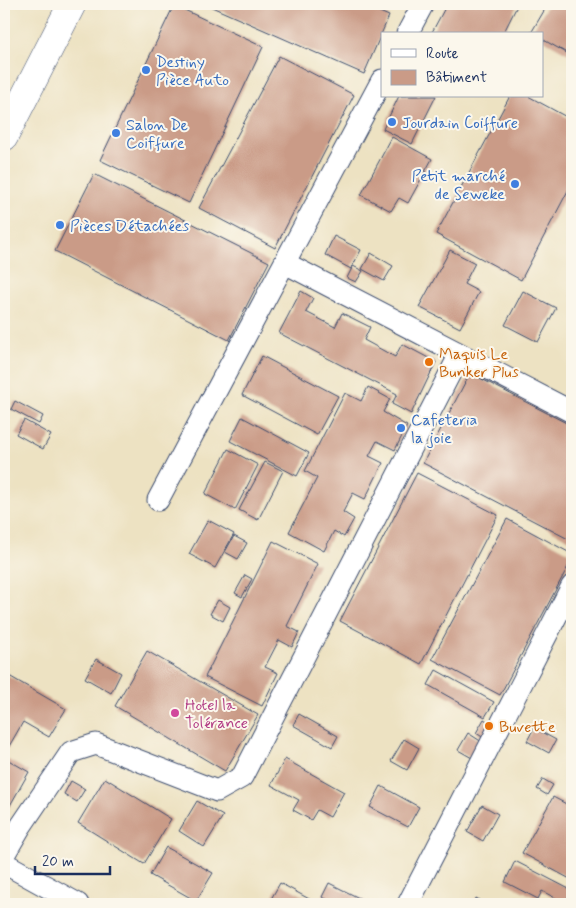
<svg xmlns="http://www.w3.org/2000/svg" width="576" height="908" font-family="Mynerve,sans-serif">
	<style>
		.building { fill: #ca9b87 }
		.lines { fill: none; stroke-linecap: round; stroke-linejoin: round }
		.minor-casing { stroke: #3a4a6d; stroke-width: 23 }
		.secondary-casing { stroke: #3a4a6d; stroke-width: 29 }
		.minor { stroke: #fff; stroke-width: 21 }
		.secondary { stroke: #fff; stroke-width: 28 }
		.shop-dot { fill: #3f7fe0; stroke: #fbf7ec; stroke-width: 2 }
		.food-dot { fill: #e8710a; stroke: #fbf7ec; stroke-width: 2 }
		.hotel-dot { fill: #d1479c; stroke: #fbf7ec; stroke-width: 2 }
		.labels { text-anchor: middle; stroke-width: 4; stroke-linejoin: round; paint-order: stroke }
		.shop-label { font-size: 16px; fill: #366cbe; stroke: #fbf7ec; text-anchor: start }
		.food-label { font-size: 16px; fill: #c56008; stroke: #fbf7ec; text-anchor: start }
		.hotel-label { font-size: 16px; fill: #b23c85; stroke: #fbf7ec; text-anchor: start }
	</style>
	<rect width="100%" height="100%" fill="#fbf7ec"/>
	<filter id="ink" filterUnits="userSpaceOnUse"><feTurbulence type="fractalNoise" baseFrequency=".02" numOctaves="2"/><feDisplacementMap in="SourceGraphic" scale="10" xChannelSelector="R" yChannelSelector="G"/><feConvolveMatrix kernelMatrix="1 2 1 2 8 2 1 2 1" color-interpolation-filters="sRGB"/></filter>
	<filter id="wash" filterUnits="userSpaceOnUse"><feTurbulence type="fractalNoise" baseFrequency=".0096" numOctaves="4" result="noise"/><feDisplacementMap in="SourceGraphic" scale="20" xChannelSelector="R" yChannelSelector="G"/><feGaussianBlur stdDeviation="1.12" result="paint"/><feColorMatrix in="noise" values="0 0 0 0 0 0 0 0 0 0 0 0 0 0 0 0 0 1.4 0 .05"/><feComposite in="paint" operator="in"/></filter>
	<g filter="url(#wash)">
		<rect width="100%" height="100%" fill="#ede2c2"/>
		<g id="blocks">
			<path class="building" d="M205 4H361L389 16 364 74Z
				M447 4H518L503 34H431Z
				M548 4H572V56L542 39V34L531 33Z
				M174 5 263 47 189 203 100 160Z
				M279 56 354 95 275 248 199 208Z
				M399 96H436L412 144 383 129Z
				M510 96H528L572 120V183L521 280 436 234Z
				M392 137 432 159 408 203 399 198 391 211 361 195Z
				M94 174 269 262 229 340 55 251Z
				M334 236 361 250 351 269 325 255Z
				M450 250 475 263 464 284 479 292 460 328 419 307Z
				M371 253 393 266 384 281 362 269Z
				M353 266 363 271 356 282 347 278Z
				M301 291 313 298 306 312 335 327 342 313 370 327 364 340 395 357 402 344 436 362 411 414 392 404 397 394 279 333Z
				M523 291 556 308 538 342 505 325Z
				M262 356 338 396 317 435 242 395Z
				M470 373 572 426V541L423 463Z
				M368 387 390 399 383 412 407 426 395 450 377 441 369 456 383 463 365 499 353 493 343 512 354 519 344 537 334 531 324 551 289 532 317 478 305 471 345 393 361 401Z
				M15 401 43 416 39 424 11 409Z
				M242 417 309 453 297 476 230 441Z
				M24 420 51 435 43 449 16 434Z
				M228 449 258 465 235 510 205 494Z
				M265 462 283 471 258 520 239 510Z
				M417 473 498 515 421 664 340 621Z
				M507 519 572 554V559L500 695 432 659Z
				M208 520 234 534 215 568 189 554Z
				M234 536 247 543 238 559 225 552Z
				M273 541 318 564 287 626 299 632 292 647 279 640 265 667 278 673 262 706 205 677Z
				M245 575 252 579 242 597 235 593Z
				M218 600 230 607 223 621 210 614Z
				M147 651 258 715 225 771 115 706Z
				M96 659 121 673 111 693 85 678Z
				M436 670 494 702 485 717 428 685Z
				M4 673 66 709 49 737 23 722 8 748 4 745Z
				M299 714 338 736 332 747 293 725Z
				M484 719 492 724 484 738 476 733Z
				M534 728 556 740 549 753 527 741Z
				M468 733 482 742 472 758 458 750Z
				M404 739 419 748 407 770 391 761Z
				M5 758 29 772 4 816V760Z
				M285 759 344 792 330 817 317 810 311 820 293 810 299 800 271 785Z
				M105 778 171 819 144 864 78 823Z
				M543 779 553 785 547 795 537 789Z
				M71 781 85 789 77 802 64 794Z
				M381 786 419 807 408 827 370 807Z
				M553 797 572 807V880L522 853Z
				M197 801 223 816 204 847 179 831Z
				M482 805 498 814 483 841 467 832Z
				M166 847 213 873 196 901 150 875Z
				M515 861 571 890 565 903 542 891 538 899 505 882Z
				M280 883 311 900 308 904H281L271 899Z
				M329 883 371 904H337L322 897Z
				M476 898 487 904H473Z"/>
		</g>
	</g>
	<g filter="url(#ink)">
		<use href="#blocks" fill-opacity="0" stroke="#3a4a6d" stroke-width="1"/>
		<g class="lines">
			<g class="minor-casing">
				<path id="minor" d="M407 34 423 4
					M285 263 572 412
					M158 500 382 80
					M4 855 21 826 71 752 96 744 217 791 242 777 460 354
					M4 863 78 904
					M408 904 572 586"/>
			</g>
			<g class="secondary-casing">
				<path id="secondary" d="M4 137 72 4"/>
			</g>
			<use href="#minor" class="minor"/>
			<use href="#secondary" class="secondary"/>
		</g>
	</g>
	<g class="shop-dot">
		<circle cx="146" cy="70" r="5"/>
		<circle cx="392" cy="122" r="5"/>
		<circle cx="116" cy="133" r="5"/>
		<circle cx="515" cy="184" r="5"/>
		<circle cx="60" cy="225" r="5"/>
		<circle cx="401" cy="428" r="5"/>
	</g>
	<g class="food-dot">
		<circle cx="429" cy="362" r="5"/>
		<circle cx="489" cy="726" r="5"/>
	</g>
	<circle class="hotel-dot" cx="175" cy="713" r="5"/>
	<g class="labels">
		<g class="shop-label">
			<text x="156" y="67">Destiny<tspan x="156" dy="18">Pièce Auto</tspan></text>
			<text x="402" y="128">Jourdain Coiffure</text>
			<text x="126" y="130">Salon De<tspan x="126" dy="18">Coiffure</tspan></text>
			<text x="505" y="181" text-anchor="end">Petit marché<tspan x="505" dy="18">de Seweke</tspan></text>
			<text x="70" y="231">Pièces Détachées</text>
			<text x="411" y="425">Cafeteria<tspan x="411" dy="18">la joie</tspan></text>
		</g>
		<g class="food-label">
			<text x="439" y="359">Maquis Le<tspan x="439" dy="18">Bunker Plus</tspan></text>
			<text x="499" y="732">Buvette</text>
		</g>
		<g class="hotel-label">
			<text x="185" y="710">Hotel la<tspan x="185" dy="18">Tolérance</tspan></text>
		</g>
	</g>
	<rect width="576" height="908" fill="none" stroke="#fbf7ec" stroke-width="20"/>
	<rect x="381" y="32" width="162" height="65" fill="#fbf7ec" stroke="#a1a7b3"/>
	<rect x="391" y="49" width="25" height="8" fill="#ffffff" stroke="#a1a7b3"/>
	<text x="426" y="58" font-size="15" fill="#1b2f5e">Route</text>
	<rect x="391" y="70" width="25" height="15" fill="#ca9b87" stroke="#a1a7b3"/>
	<text x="426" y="82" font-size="15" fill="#1b2f5e">Bâtiment</text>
	<path d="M35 866v8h75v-8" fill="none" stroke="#1b2f5e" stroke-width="2.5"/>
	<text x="42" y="866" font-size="15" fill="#1b2f5e" stroke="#fbf7ec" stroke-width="4" paint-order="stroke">20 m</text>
</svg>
